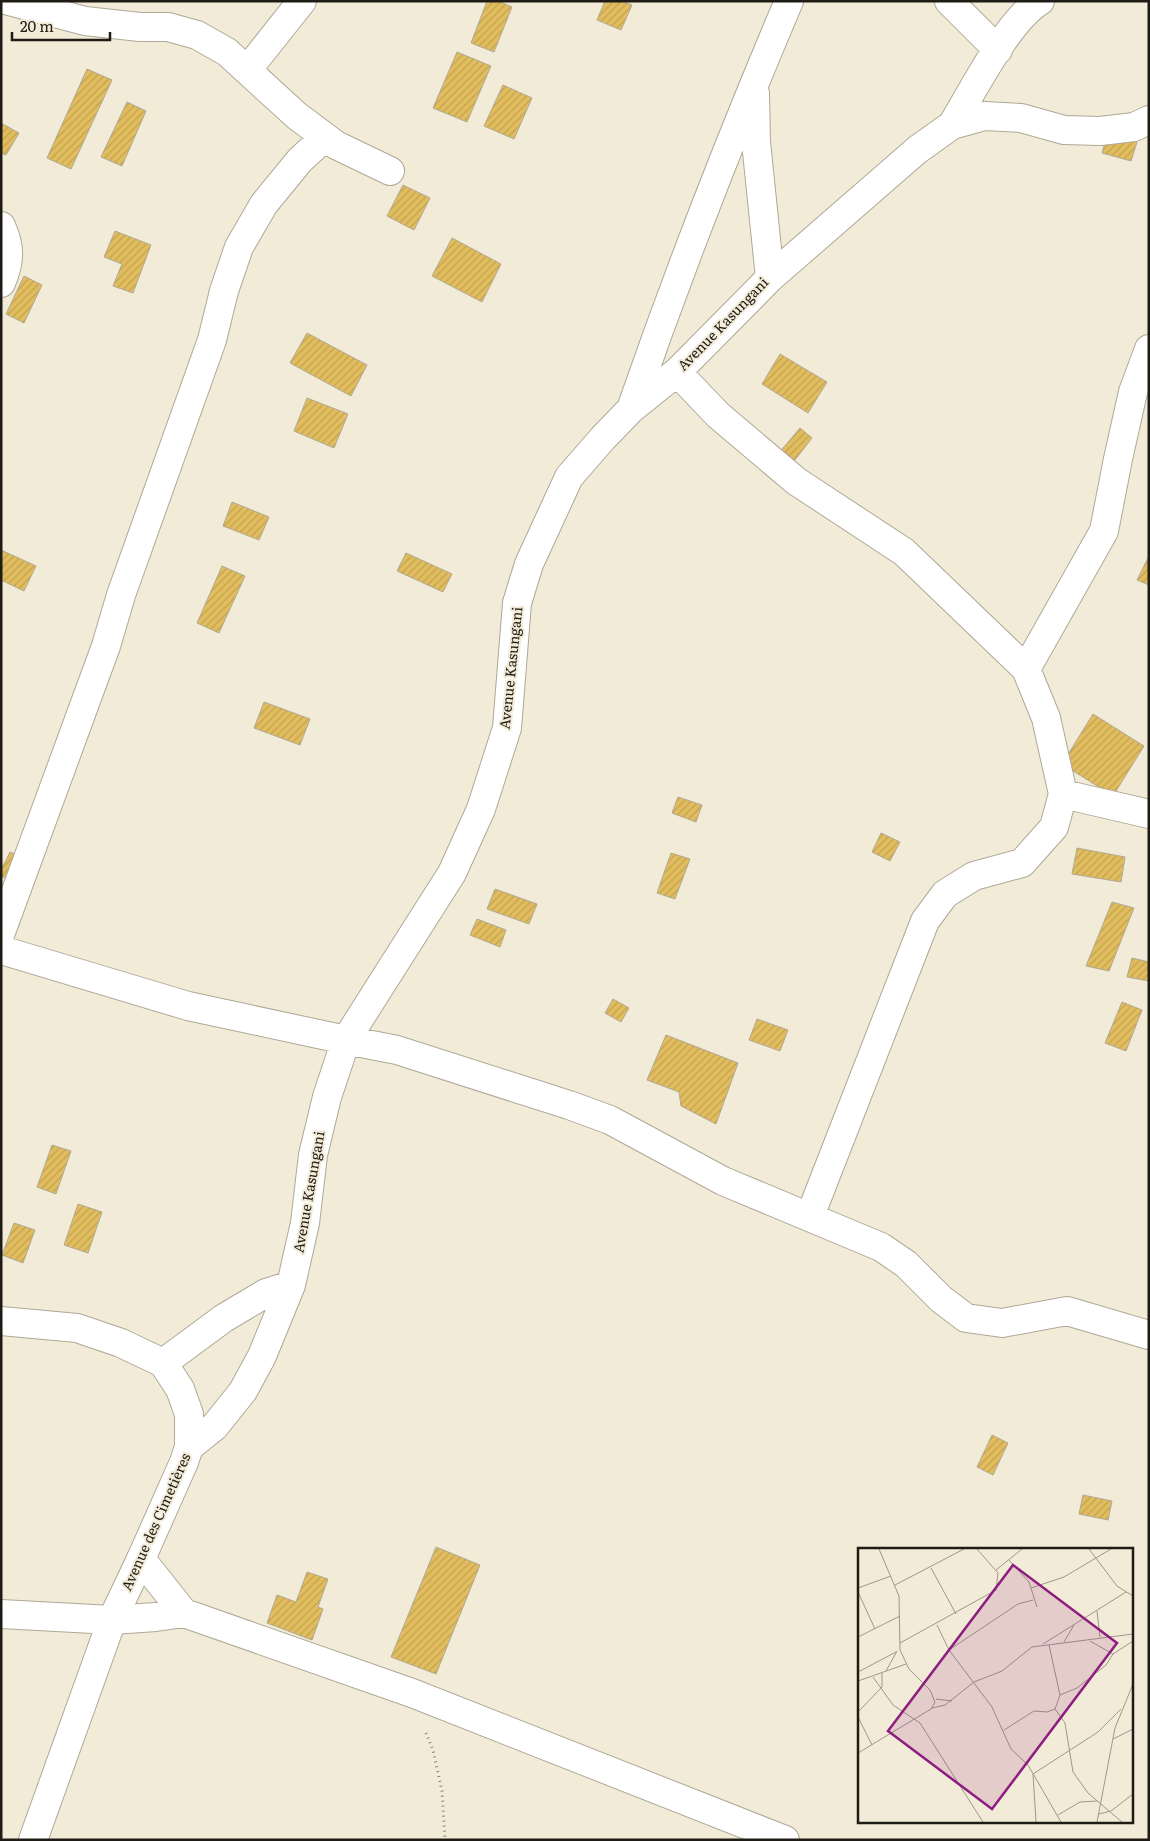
<svg xmlns="http://www.w3.org/2000/svg" width="1150" height="1841" font-family="Literata,serif">
	<style>
		.building { fill: url(#building-hatch); stroke: #b0a997 }
		.lines { fill: none; stroke-linecap: round; stroke-linejoin: round }
		.street-casing { stroke: #afa896; stroke-width: 30 }
		.secondary-casing { stroke: #afa896; stroke-width: 30 }
		.path { stroke: #898477; stroke-width: 3; stroke-dasharray: 1 4; stroke-linecap: butt }
		.street { stroke: #fff; stroke-width: 28 }
		.secondary { stroke: #fff; stroke-width: 28 }
		.labels { text-anchor: middle; stroke-width: 4; stroke-linejoin: round; paint-order: stroke }
		.street-label { font-size: 14px; fill: #1f1c15; stroke: #f2ebd8 }
		.inset-road { fill: none; stroke: #9e988a; stroke-width: 1 }
		.view { fill: #8d1d7f; fill-opacity: 0.15; stroke: #8d1d7f; stroke-width: 2.5 }
		.inset-edge { fill: none; stroke: #1f1c15; stroke-width: 2.5 }
	</style>
	<defs>
		<pattern id="building-hatch" width="6" height="6" patternUnits="userSpaceOnUse" patternTransform="scale(1.25)"><rect width="6" height="6" fill="#e2bd5e"/><path d="M-1 1l2-2M0 6l6-6M5 7l2-2" fill="none" stroke="#c1a251"/></pattern>
	</defs>
	<rect width="100%" height="100%" fill="#f2ebd8"/>
	<path class="building" d="M487 1H498L512 7 494 52 471 43Z
		M605 1H622L632 5 621 30 597 20Z
		M457 52 491 66 467 122 433 108Z
		M87 69 112 80 71 169 47 158Z
		M503 85 532 98 514 139 484 126Z
		M127 102 146 111 122 166 101 157Z
		M1 123 19 133 6 155 1 153Z
		M1107 134 1137 142 1131 161 1102 153Z
		M403 185 430 198 414 230 387 216Z
		M115 231 151 245 133 293 113 286 122 264 104 257Z
		M452 238 501 264 482 302 432 276Z
		M24 276 42 285 24 323 6 314Z
		M307 333 367 365 351 396 290 363Z
		M780 354 827 382 808 413 762 384Z
		M307 398 348 414 334 448 294 431Z
		M800 428 812 438 791 465 778 454Z
		M232 502 269 517 259 540 223 526Z
		M1 550 36 566 24 591 1 580Z
		M406 553 452 574 443 592 397 571Z
		M1149 556V585L1137 580Z
		M222 566 245 576 219 633 197 623Z
		M264 702 310 719 300 745 254 728Z
		M1093 714 1144 746 1113 796 1062 764Z
		M678 797 702 805 696 822 672 813Z
		M881 833 900 842 890 861 872 852Z
		M1077 848 1125 857 1121 882 1072 874Z
		M10 852 22 857 11 880 1 876V870Z
		M671 853 690 859 675 899 657 893Z
		M495 889 537 904 529 924 487 909Z
		M1112 902 1134 908 1109 971 1086 966Z
		M477 919 506 930 500 947 470 935Z
		M1132 958 1149 962V981L1127 977Z
		M613 999 629 1008 621 1022 605 1013Z
		M1122 1002 1142 1010 1126 1051 1105 1043Z
		M757 1019 788 1030 780 1051 749 1040Z
		M666 1035 738 1063 716 1124 681 1106 679 1092 647 1080Z
		M52 1145 71 1151 56 1194 37 1187Z
		M78 1204 102 1212 88 1253 64 1245Z
		M14 1223 35 1230 23 1263 2 1255Z
		M992 1435 1008 1443 993 1475 977 1467Z
		M1083 1495 1112 1501 1108 1520 1079 1514Z
		M436 1547 480 1565 436 1674 391 1657Z
		M307 1572 328 1579 318 1607 323 1609 312 1640 267 1623 277 1595 296 1602Z"/>
	<g class="lines">
		<g class="street-casing">
			<path id="street" d="M9 1 85 21 140 27H168L197 35 227 52 297 116 336 145 390 171
				M949 1 998 50
				M248 69 302 1
				M755 93 756 142 770 278
				M952 125C973 91 1008 20 1040 1
				M1 226C11 247 10 262 1 283
				M677 372 718 415 796 481 904 552 1026 669 1046 718 1063 794 1054 827 1022 863 974 876 945 894 925 921 810 1216
				M631 409C679 271 732 135 789 1
				M1026 669 1104 531 1118 459 1133 392 1149 349
				M1063 794 1149 814
				M1 932 106 646 121 595 212 340 224 291 239 247 264 204 300 160 325 137
				M1 950 188 1006 346 1040 397 1050 569 1105 610 1120 723 1181 881 1247 906 1264 941 1299 966 1318 1002 1323 1067 1311 1149 1335
				M163 1363 224 1318 266 1293 291 1285
				M189 1447 215 1426 243 1391 262 1356 291 1285 305 1223 313 1155 327 1097 346 1040 452 873 481 809 507 728 517 603 529 564 569 477 603 438 631 409 677 372 770 278 917 150 952 125 984 116 1021 118 1064 130 1100 131 1134 127 1149 120
				M141 1559 184 1613
				M1 1614 112 1620 156 1617 184 1613 412 1693 785 1840"/>
		</g>
		<g class="secondary-casing">
			<path id="secondary" d="M1 1321 77 1328 121 1343 163 1363 180 1389 189 1414V1447L184 1462 141 1559 112 1620 33 1840"/>
		</g>
		<path class="path" d="M426 1733 433 1750 442 1791 445 1840"/>
		<use href="#street" class="street"/>
		<use href="#secondary" class="secondary"/>
	</g>
	<g class="labels">
		<g class="street-label">
			<text transform="translate(723 324) rotate(-46)" y="5">Avenue Kasungani</text>
			<text transform="translate(511 668) rotate(-84)" y="5">Avenue Kasungani</text>
			<text transform="translate(309 1192) rotate(-80)" y="5">Avenue Kasungani</text>
			<text transform="translate(156 1522) rotate(-66)" y="5">Avenue des Cimetières</text>
		</g>
	</g>
	<g transform="translate(858 1548)">
		<rect width="275" height="275" fill="#f2ebd8"/>
		<path class="inset-road" d="M231 1 259 38 275 48M151 12 171 34 179 59M73 20 98 66M138 22 164 1M37 37 106 1M0 40 33 28M173 40 206 29 253 1M0 44 17 81M239 63 242 89M79 77 91 102 134 159 153 201 170 217 203 274M0 89 42 68M232 93 255 106M206 94 216 77M42 95 138 42 140 25 119 1M185 96 268 44M91 102 160 56 175 52M28 123 39 103M0 124 38 104M15 129 35 157 62 175 125 274M0 133 48 116M202 147 219 140 248 117 255 106 275 93M78 151 94 153M74 160 87 157 116 134 144 123 174 99 275 86M197 161 207 175 215 224 230 245 264 274M0 164 24 139V125M0 169 14 197M146 182 176 163 189 164 197 161 202 147 191 97M255 191 275 181M0 205 73 161 77 154 72 142 51 121 42 102 41 48 21 1M175 226 240 184 263 161M175 226 178 274M241 266 253 263 275 246M200 267 222 254 239 253M239 274 257 180 275 136"/>
		<path class="view" d="M155 17 259 95 134 261 30 183Z"/>
		<rect width="275" height="275" class="inset-edge"/>
	</g>
	<rect width="1150" height="1841" fill="none" stroke="#1f1c15" stroke-width="5"/>
	<path d="M12 32v8h98v-8" fill="none" stroke="#1f1c15" stroke-width="2.5"/>
	<text x="20" y="32" font-size="15" fill="#1f1c15" stroke="#f2ebd8" stroke-width="4" paint-order="stroke">20 m</text>
</svg>
